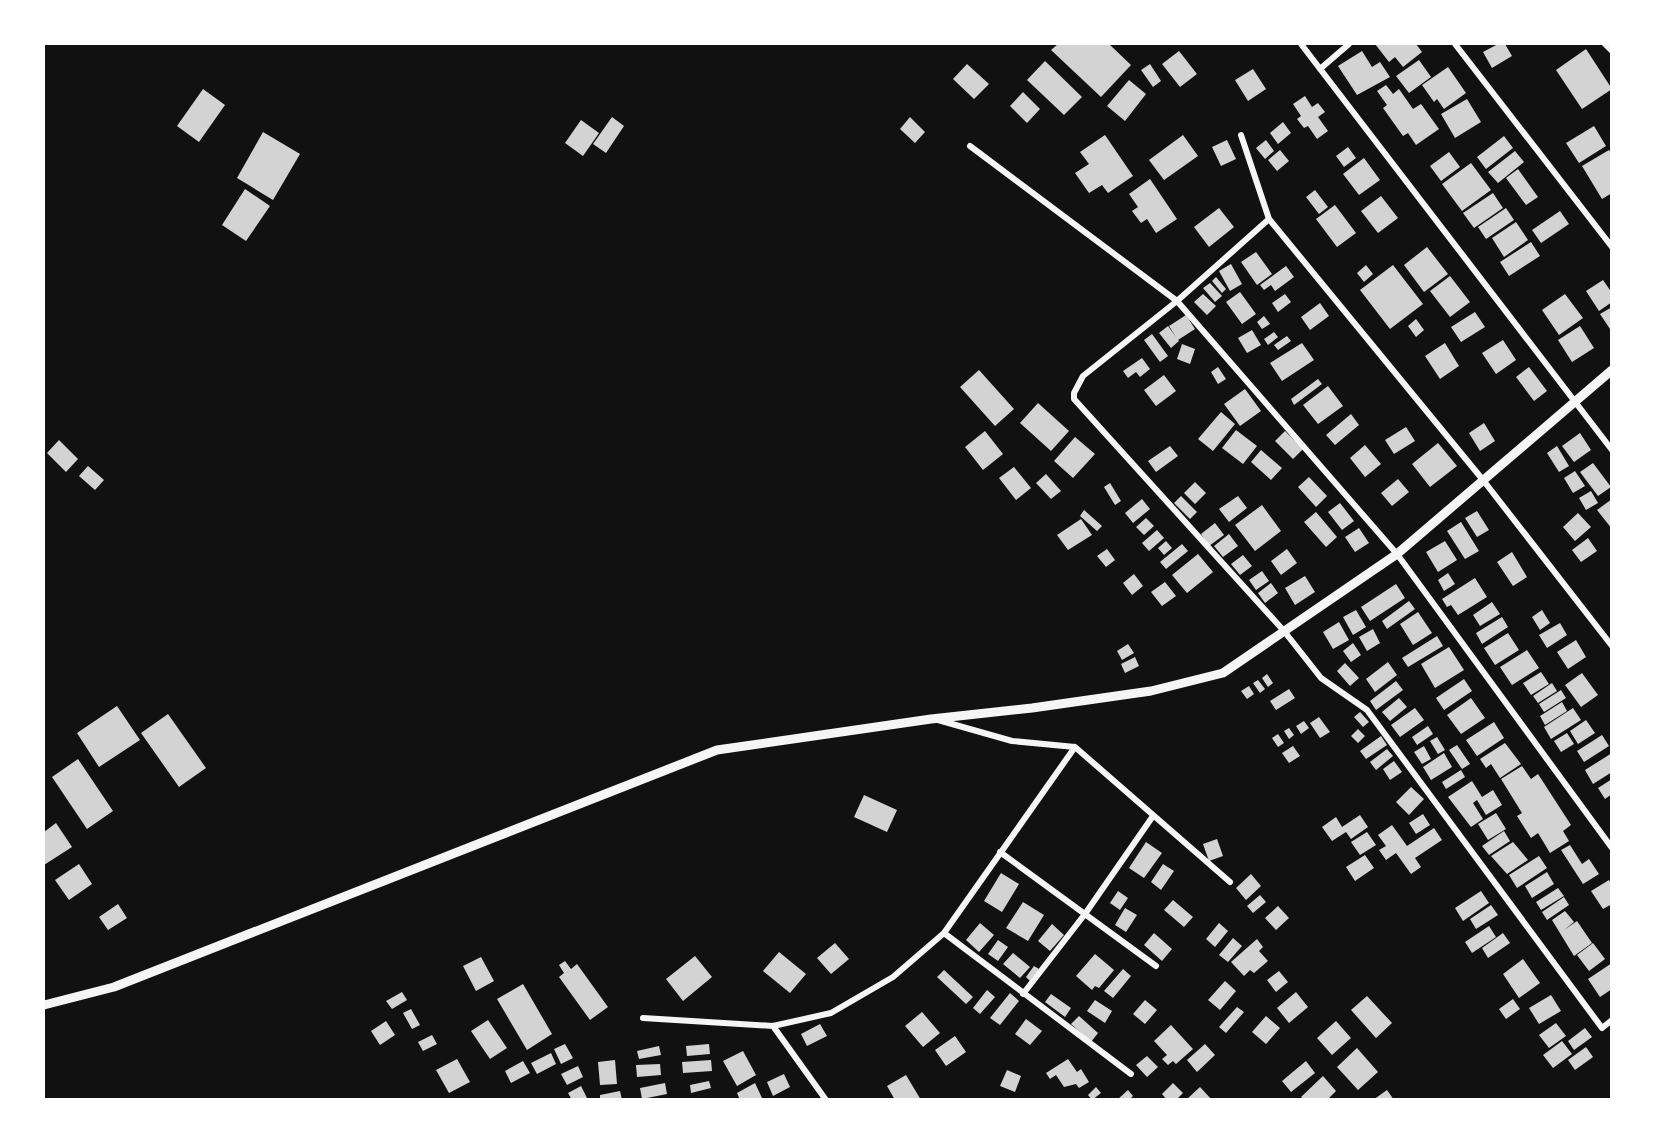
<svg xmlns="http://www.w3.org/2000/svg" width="1655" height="1143" font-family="'Roboto Condensed',sans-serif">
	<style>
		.building { fill: #d3d3d3 }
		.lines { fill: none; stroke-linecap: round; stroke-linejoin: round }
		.minor { stroke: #f5f5f5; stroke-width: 6 }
		.tertiary { stroke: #f5f5f5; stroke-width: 9 }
	</style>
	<rect width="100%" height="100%" fill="#111"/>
	<path class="building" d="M1058 44H1109L1131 65 1101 97 1051 50Z
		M1375 44H1416L1422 52 1403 67 1395 57 1389 62Z
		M1498 44H1505L1512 56 1492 68 1483 52Z
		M1586 49 1612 89 1582 109 1556 70Z
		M1179 51 1197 74 1180 87 1162 64Z
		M1362 51 1372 67 1380 62 1390 77 1357 95 1338 66Z
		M1419 60 1431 77 1409 93 1396 76Z
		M1045 61 1082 97 1064 115 1027 80Z
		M967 64 989 84 974 99 953 79Z
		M1150 64 1161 81 1153 87 1141 70Z
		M1448 67 1466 93 1444 109 1437 99 1434 102 1422 85Z
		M1253 69 1266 89 1248 101 1235 80Z
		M1129 80 1146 94 1125 121 1107 106Z
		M1386 85 1393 94 1399 89 1413 109 1421 104 1439 129 1416 145 1408 133 1403 136 1383 108 1387 105 1377 91Z
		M203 89 225 105 199 142 177 126Z
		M1023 92 1040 109 1027 123 1010 106Z
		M1305 96 1312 107 1318 103 1325 112 1318 117 1328 131 1317 139 1308 126 1304 128 1297 119 1301 116 1293 104Z
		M1467 99 1481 122 1455 138 1441 114Z
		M612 117 624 126 606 153 593 144Z
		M910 117 925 132 915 143 900 129Z
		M581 120 599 133 583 156 565 143Z
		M1283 122 1291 133 1278 144 1270 133Z
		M1594 126 1606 146 1579 163 1566 143Z
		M263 132 300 154 273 200 237 178Z
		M1105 135 1133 176 1108 193 1102 185 1089 193 1075 173 1089 164 1080 152Z
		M1183 135 1198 156 1164 180 1149 160Z
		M1504 136 1513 148 1486 169 1477 157Z
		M1227 140 1236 159 1221 166 1212 147Z
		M1266 140 1274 151 1265 159 1256 148Z
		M1348 147 1356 158 1344 167 1336 156Z
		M1280 150 1289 161 1277 171 1268 160Z
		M1609 150 1612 155V193L1602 199 1582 166Z
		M1515 151 1524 162 1498 183 1488 172Z
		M1449 152 1460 167 1441 181 1430 166Z
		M1364 158 1380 180 1359 195 1343 174Z
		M1471 163 1491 190 1462 211 1442 184Z
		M1518 169 1538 197 1526 205 1506 178Z
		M1150 179 1177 219 1156 233 1147 219 1141 223 1132 211 1138 207 1129 194Z
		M245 189 270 206 246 241 222 225Z
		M1315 190 1328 207 1319 214 1306 197Z
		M1493 193 1503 208 1474 228 1463 213Z
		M1381 196 1398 218 1378 233 1361 211Z
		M1335 205 1356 233 1337 247 1316 219Z
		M1219 208 1234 227 1209 247 1194 227Z
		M1506 208 1514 220 1486 239 1478 227Z
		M1560 211 1569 224 1541 243 1532 230Z
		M1516 222 1528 240 1504 257 1492 238Z
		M1531 242 1540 256 1509 276 1500 262Z
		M1427 247 1448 274 1424 292 1404 265Z
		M1256 252 1272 274 1257 285 1241 262Z
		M1231 264 1242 284 1230 291 1219 271Z
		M1366 265 1373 274 1364 282 1357 273Z
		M1393 265 1423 304 1390 329 1360 290Z
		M1286 266 1294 277 1275 291 1271 285 1264 290 1260 285Z
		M1450 276 1470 302 1450 317 1430 291Z
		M1216 277 1226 289 1222 293 1212 281Z
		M1603 280 1612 293V302L1599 311 1586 291Z
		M1210 283 1222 296 1215 302 1203 288Z
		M1240 292 1256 314 1242 324 1226 302Z
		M1203 294 1216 306 1207 315 1194 302Z
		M1285 294 1291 302 1278 312 1272 303Z
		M1565 294 1583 318 1559 335 1542 310Z
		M1320 303 1329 316 1310 330 1301 317Z
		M1612 307V332L1600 314Z
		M1475 312 1485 327 1461 342 1451 327Z
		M1186 315 1195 329 1178 340 1169 326Z
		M1264 316 1270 324 1262 329 1257 322Z
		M1416 319 1424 330 1416 337 1408 326Z
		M1168 326 1179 341 1171 348 1159 333Z
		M1580 326 1594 348 1572 362 1558 340Z
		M1252 330 1261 345 1247 353 1238 338Z
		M1274 332 1278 337 1268 345 1264 339Z
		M1152 334 1168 356 1160 362 1144 340Z
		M1287 336 1291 341 1278 350 1274 345Z
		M1503 340 1516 360 1496 374 1482 353Z
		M1302 343 1314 360 1282 381 1270 363Z
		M1445 343 1459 366 1440 379 1425 356Z
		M1182 344 1195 349 1190 364 1177 359Z
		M1142 358 1150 369 1140 377 1136 372 1128 378 1123 371Z
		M1218 367 1226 379 1218 384 1211 372Z
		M1529 367 1547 391 1534 401 1516 377Z
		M979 370 1014 409 995 426 960 387Z
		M1164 375 1176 391 1156 406 1144 390Z
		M1318 379 1322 384 1294 405 1291 399Z
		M1328 386 1343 406 1318 424 1303 405Z
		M1245 389 1261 411 1240 426 1224 404Z
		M1038 403 1069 431 1051 451 1020 423Z
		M1221 412 1235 424 1213 451 1198 439Z
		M1351 414 1359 425 1335 445 1326 435Z
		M1484 423 1495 441 1480 451 1469 433Z
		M1406 427 1415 441 1394 454 1385 440Z
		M1236 430 1257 446 1243 464 1222 448Z
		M985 431 1003 454 983 470 965 447Z
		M1285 431 1303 449 1293 459 1275 441Z
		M1580 433 1591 450 1574 462 1562 446Z
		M1075 437 1095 454 1073 478 1054 461Z
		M59 440 78 459 66 472 47 453Z
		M1438 443 1457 466 1430 487 1412 464Z
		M1365 445 1381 464 1365 477 1350 458Z
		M1170 446 1178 456 1156 472 1148 461Z
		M1557 446 1569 466 1559 472 1547 453Z
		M1261 450 1282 468 1271 480 1251 462Z
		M1593 463 1611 487 1598 496 1580 472Z
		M88 466 104 480 95 490 79 476Z
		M1014 467 1031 488 1016 500 999 478Z
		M1575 471 1585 486 1573 493 1564 478Z
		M1046 474 1061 491 1051 499 1036 483Z
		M1309 477 1327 496 1316 507 1298 487Z
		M1398 479 1409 492 1392 506 1381 493Z
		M1195 482 1206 493 1195 504 1184 493Z
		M1110 483 1121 501 1115 505 1104 487Z
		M1591 491 1598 503 1586 510 1579 498Z
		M1181 496 1197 512 1190 519 1174 503Z
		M1238 496 1247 508 1229 522 1219 509Z
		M1142 499 1150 509 1133 523 1125 513Z
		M1612 499V529L1597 510Z
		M1340 503 1354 521 1342 530 1328 512Z
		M1262 505 1281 531 1255 551 1235 525Z
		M1084 510 1102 526 1097 531 1080 516Z
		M1477 511 1489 530 1477 537 1465 518Z
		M1316 512 1337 537 1326 547 1304 522Z
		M1578 513 1591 527 1575 541 1563 527Z
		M1146 518 1154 526 1144 535 1136 527Z
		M1081 519 1092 535 1068 550 1057 535Z
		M1461 522 1479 551 1465 559 1447 531Z
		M1215 523 1224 535 1209 546 1201 534Z
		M1359 528 1369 543 1355 552 1345 537Z
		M1157 530 1164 538 1149 551 1142 543Z
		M1229 534 1238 546 1223 557 1214 546Z
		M1588 538 1597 551 1581 562 1572 550Z
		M1166 541 1172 548 1164 555 1158 548Z
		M1445 541 1457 560 1438 572 1426 552Z
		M1182 544 1188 551 1166 569 1160 562Z
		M1107 549 1115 560 1106 567 1097 556Z
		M1287 549 1297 563 1281 575 1271 561Z
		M1512 552 1527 577 1513 586 1497 562Z
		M1198 554 1213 572 1187 593 1172 575Z
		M1243 555 1252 566 1240 575 1231 564Z
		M1262 571 1269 581 1256 590 1249 580Z
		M1448 573 1455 584 1444 591 1438 580Z
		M1134 574 1143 586 1132 595 1123 583Z
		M1305 576 1315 592 1295 605 1285 588Z
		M1475 578 1487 597 1458 615 1451 605 1447 607 1442 599Z
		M1165 582 1176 596 1162 606 1151 592Z
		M1271 583 1278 593 1265 603 1258 593Z
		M1396 584 1405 598 1370 621 1361 607Z
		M1409 601 1415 609 1387 629 1382 621Z
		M1492 602 1500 614 1480 626 1473 615Z
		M1356 610 1366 627 1353 635 1343 617Z
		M1542 610 1550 623 1540 630 1532 617Z
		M1418 612 1432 633 1413 645 1400 624Z
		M1502 617 1508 627 1482 644 1476 633Z
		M1339 622 1349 640 1333 649 1323 632Z
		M1560 623 1567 635 1547 648 1539 635Z
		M1373 629 1380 643 1367 651 1359 637Z
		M1508 633 1519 650 1495 665 1484 648Z
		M1437 636 1443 646 1408 667 1402 658Z
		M1576 640 1586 657 1568 669 1557 652Z
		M1353 643 1361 655 1351 662 1343 651Z
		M1128 644 1134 653 1122 660 1117 651Z
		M1449 647 1464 670 1435 688 1421 664Z
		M1527 650 1539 668 1512 685 1500 667Z
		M1135 657 1139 666 1125 673 1121 664Z
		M1388 662 1397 675 1375 692 1366 679Z
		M1345 663 1359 678 1350 686 1337 671Z
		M1541 672 1549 684 1531 695 1523 683Z
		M1582 673 1598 695 1581 707 1565 685Z
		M1267 674 1273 683 1268 687 1262 678Z
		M1464 679 1472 691 1444 710 1436 698Z
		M1258 680 1265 689 1260 693 1253 683Z
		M1396 681 1403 690 1376 710 1370 701Z
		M1552 683 1557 691 1538 703 1533 696Z
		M1249 686 1254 694 1247 699 1241 691Z
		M1289 689 1295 698 1276 710 1270 701Z
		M1561 690 1566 698 1544 712 1539 704Z
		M1399 698 1407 707 1390 721 1382 712Z
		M1471 698 1485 718 1461 734 1447 715Z
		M1562 702 1567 711 1545 725 1540 716Z
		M117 706 140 740 99 767 77 733Z
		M1415 708 1424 720 1400 737 1391 725Z
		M1573 708 1581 720 1551 739 1544 727Z
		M1360 712 1369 722 1363 727 1354 717Z
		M168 714 206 768 179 787 141 733Z
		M1319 717 1330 732 1320 738 1310 723Z
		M1586 720 1595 733 1578 744 1570 731Z
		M1304 721 1309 728 1301 734 1296 726Z
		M1494 722 1504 738 1477 756 1466 740Z
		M1428 726 1433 734 1417 745 1412 737Z
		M1289 728 1294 735 1289 739 1284 731Z
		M1358 729 1365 736 1358 743 1351 736Z
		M1567 733 1574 744 1561 752 1554 741Z
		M1278 734 1284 743 1278 747 1272 738Z
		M1602 735 1609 746 1584 762 1577 751Z
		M1381 736 1387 745 1366 759 1360 751Z
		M1437 737 1445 750 1438 754 1430 741Z
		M1505 743 1521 764 1500 778 1491 764 1486 768 1480 759Z
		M1457 745 1470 764 1462 769 1449 750Z
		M1293 746 1300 756 1289 763 1282 753Z
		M1424 746 1431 759 1422 764 1414 752Z
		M1387 749 1393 756 1376 770 1370 762Z
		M1444 753 1452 767 1431 780 1423 767Z
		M1612 753V772L1593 784 1585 770Z
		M78 759 113 811 87 829 52 777Z
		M1394 761 1402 772 1390 780 1383 769Z
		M1522 766 1531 779 1538 774 1571 825 1563 831 1569 841 1550 853 1538 833 1531 838 1517 816 1522 813 1501 779Z
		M1461 770 1465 777 1446 789 1442 782Z
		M1612 779V794L1605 799 1598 788Z
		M1472 781 1482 797 1493 790 1502 805 1486 815 1477 800 1473 803 1483 819 1471 827 1448 797Z
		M1411 787 1424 799 1409 815 1396 802Z
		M864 795 897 810 887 832 854 817Z
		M1496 813 1506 829 1488 840 1478 824Z
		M1423 814 1430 825 1416 834 1409 823Z
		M1360 815 1368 827 1351 839 1346 832 1332 841 1322 827 1336 817 1342 827Z
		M56 823 72 847 44 865V832Z
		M1392 825 1407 846 1434 828 1442 840 1415 858 1421 867 1411 874 1396 853 1386 860 1379 850 1386 846 1378 835Z
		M1504 831 1510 841 1489 855 1482 846Z
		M1367 832 1376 845 1360 855 1351 842Z
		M1217 839 1223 856 1209 861 1203 844Z
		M1146 842 1162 853 1144 878 1129 868Z
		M1513 842 1528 860 1507 874 1491 856Z
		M1570 845 1582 864 1589 859 1599 874 1583 884 1561 850Z
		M1365 855 1374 868 1355 881 1346 867Z
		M1539 856 1547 868 1517 888 1509 875Z
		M79 864 92 884 69 900 55 880Z
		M1163 864 1174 871 1161 890 1151 882Z
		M1547 872 1554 884 1532 898 1525 886Z
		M1001 873 1019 884 1002 912 984 901Z
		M1251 874 1261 886 1246 900 1236 888Z
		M1609 880 1612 885V904L1603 909 1591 891Z
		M1558 888 1564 896 1541 910 1536 902Z
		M1118 891 1128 898 1120 910 1110 903Z
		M1481 891 1489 903 1463 921 1455 908Z
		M1260 895 1266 902 1253 913 1247 906Z
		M1564 897 1569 905 1547 920 1542 912Z
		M1173 900 1193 917 1184 927 1164 910Z
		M1023 902 1044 915 1028 941 1006 928Z
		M118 904 127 918 108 930 99 917Z
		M1491 905 1498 915 1476 929 1470 919Z
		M1278 906 1289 918 1276 930 1265 918Z
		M1125 908 1137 915 1126 932 1115 925Z
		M1565 911 1574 922 1564 930 1577 921 1592 943 1574 956 1552 920Z
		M980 923 994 935 979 952 966 940Z
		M1219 923 1228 931 1215 947 1206 939Z
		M1052 924 1064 935 1050 951 1038 941Z
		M1489 926 1496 937 1472 953 1465 942Z
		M1154 933 1172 949 1162 961 1144 945Z
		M1503 933 1510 943 1488 958 1482 948Z
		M1233 938 1242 946 1228 962 1219 955Z
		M1257 939 1263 947 1259 951 1268 961 1254 973 1250 970 1244 976 1231 962Z
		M998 940 1008 947 998 961 988 954Z
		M835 943 849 959 831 974 817 958Z
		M1593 943 1605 959 1589 971 1577 955Z
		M779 952 806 974 790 993 763 971Z
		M1013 953 1030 967 1020 978 1003 964Z
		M1095 954 1114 970 1099 988 1095 986 1092 990 1076 976Z
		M695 956 712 977 683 1001 666 979Z
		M481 957 494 981 476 991 463 966Z
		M1523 959 1540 983 1519 998 1503 974Z
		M565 961 571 969 577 964 608 1007 590 1020 559 977 564 973 559 965Z
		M1612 963V989L1600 997 1588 979Z
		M1034 966 1039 969 1030 981 1026 977Z
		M1123 969 1131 976 1113 998 1104 991Z
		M944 970 973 997 966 1004 937 977Z
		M1279 971 1288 982 1276 992 1267 980Z
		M1225 981 1236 991 1220 1010 1208 1000Z
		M523 984 552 1034 527 1050 497 999Z
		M987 990 995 997 980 1014 973 1008Z
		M402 992 407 1000 392 1009 386 1001Z
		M1296 992 1308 1007 1289 1023 1277 1008Z
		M1010 993 1019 1001 1000 1025 990 1018Z
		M1051 994 1071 1008 1065 1017 1045 1002Z
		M1551 995 1561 1011 1539 1024 1529 1008Z
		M1367 996 1392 1023 1376 1038 1351 1010Z
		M1513 999 1520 1009 1506 1019 1499 1009Z
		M1095 1000 1112 1011 1105 1023 1087 1011Z
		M1145 1000 1157 1010 1145 1024 1133 1014Z
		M1237 1007 1244 1012 1226 1033 1219 1027Z
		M411 1009 420 1025 412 1029 403 1013Z
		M922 1012 940 1033 923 1047 905 1026Z
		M1079 1016 1098 1033 1091 1042 1071 1024Z
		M1266 1016 1280 1028 1266 1044 1252 1032Z
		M1026 1019 1042 1031 1030 1045 1015 1034Z
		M488 1020 507 1048 490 1059 471 1031Z
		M386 1021 395 1035 380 1045 371 1031Z
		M1336 1021 1351 1038 1332 1055 1317 1038Z
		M1556 1023 1566 1036 1549 1048 1539 1035Z
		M820 1024 827 1036 807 1046 801 1034Z
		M1171 1025 1193 1049 1176 1064 1173 1061 1168 1065 1162 1059 1167 1055 1154 1041Z
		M1585 1028 1592 1037 1574 1050 1568 1041Z
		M432 1035 437 1044 423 1051 418 1042Z
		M955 1036 966 1052 946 1066 935 1050Z
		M1562 1041 1572 1054 1553 1068 1543 1055Z
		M565 1044 573 1058 561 1064 554 1049Z
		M709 1044 710 1054 687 1056 686 1046Z
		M1205 1044 1215 1055 1197 1072 1187 1060Z
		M659 1046 661 1055 639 1059 637 1051Z
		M1586 1047 1593 1057 1575 1070 1568 1060Z
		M1357 1048 1378 1072 1358 1090 1337 1067Z
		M743 1051 756 1075 737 1086 723 1061Z
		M551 1053 556 1064 537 1074 531 1063Z
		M1147 1056 1158 1067 1147 1077 1136 1065Z
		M457 1059 470 1082 449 1093 436 1070Z
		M1068 1059 1077 1072 1081 1069 1089 1082 1079 1088 1076 1084 1064 1087 1056 1075 1050 1079 1046 1073Z
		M615 1060 617 1084 600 1085 598 1062Z
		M711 1060 712 1071 683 1073 682 1062Z
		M523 1061 530 1073 511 1083 505 1071Z
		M1306 1061 1315 1073 1291 1092 1282 1081Z
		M660 1064 661 1075 637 1077 636 1065Z
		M578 1066 583 1077 567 1085 561 1074Z
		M1007 1070 1021 1076 1015 1092 1000 1086Z
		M784 1074 790 1087 773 1096 767 1082Z
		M906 1075 921 1100H895L887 1086Z
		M1323 1076 1336 1091 1327 1100H1304L1301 1097Z
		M709 1081 711 1088 691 1093 690 1085Z
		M665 1083 667 1094 642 1099 640 1088Z
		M755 1083 762 1098 740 1100 737 1093Z
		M1173 1083 1183 1093 1176 1100H1167L1162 1094Z
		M581 1086 588 1100H572L568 1093Z
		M1096 1087 1101 1093 1092 1100 1088 1095Z
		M1200 1087 1212 1100H1186Z
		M1128 1090 1133 1096 1129 1100H1117Z
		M1387 1090 1394 1100H1373Z
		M620 1091 622 1100H600V1095Z"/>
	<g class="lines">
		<path class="minor" d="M1301 44 1612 450
			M1455 44 1612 247
			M1605 44 1612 51
			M1320 69 1349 44
			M1241 135 1269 219 1177 301 1083 376 1074 393V399L1284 631 1321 678 1367 710 1602 1028 1612 1020
			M970 146 1177 301 1397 554 1612 848
			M1269 219 1483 480 1612 646
			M938 720 1012 741 1075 747 1230 882
			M1000 852 1156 966
			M944 933 1131 1074
			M1023 994 1085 914 1153 816
			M643 1018 773 1026 831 1013 893 977 944 933 1075 747
			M773 1026 826 1100"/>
		<path class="tertiary" d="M44 1005 114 987 717 750 931 719 1032 708 1151 691 1223 673 1397 554 1612 370"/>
	</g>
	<rect width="1655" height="1143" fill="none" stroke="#ffffff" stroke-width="90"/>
</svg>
